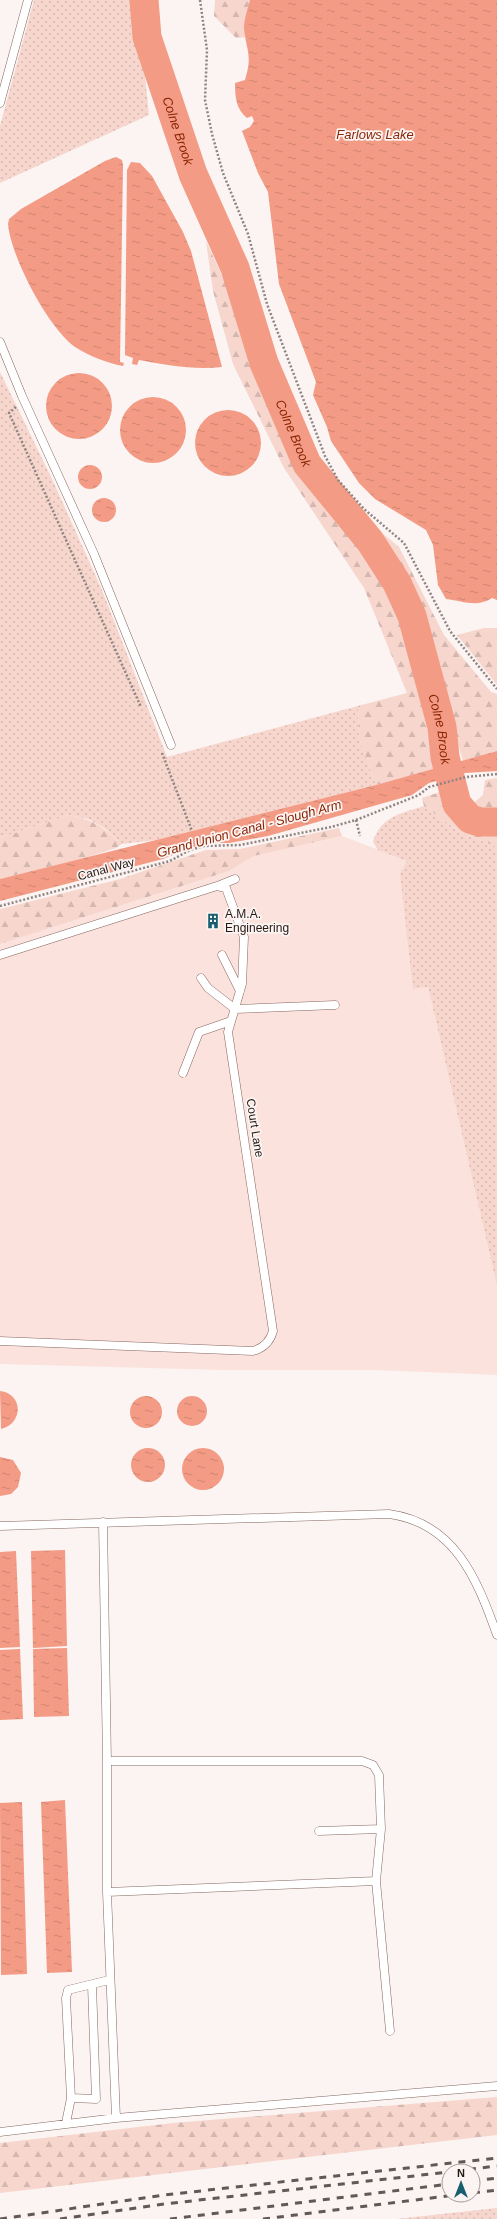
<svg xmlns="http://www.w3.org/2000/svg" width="497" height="2219" font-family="Helvetica,sans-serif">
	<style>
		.built { fill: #fce2dc }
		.grass { fill: url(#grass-dots) }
		.forest { fill: url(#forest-firs) }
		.water { fill: url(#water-ripples) }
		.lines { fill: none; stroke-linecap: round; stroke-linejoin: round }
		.river { stroke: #f39b84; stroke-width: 29 }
		.lane-casing { stroke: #84675f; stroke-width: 9 }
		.path { stroke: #8e8582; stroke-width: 2.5; stroke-dasharray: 2 2; stroke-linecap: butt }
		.lane { stroke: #fff; stroke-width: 8 }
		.rail { stroke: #625855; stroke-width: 3; stroke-dasharray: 7 7; stroke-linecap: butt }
		.labels { text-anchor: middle; stroke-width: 3.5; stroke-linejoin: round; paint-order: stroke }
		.street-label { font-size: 12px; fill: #241915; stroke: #fbf4f2 }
		.poi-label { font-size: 12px; fill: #241915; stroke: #fbf4f2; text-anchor: start }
		.water-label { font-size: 13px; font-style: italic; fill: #8a2505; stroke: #fbf4f2 }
	</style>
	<defs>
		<pattern id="grass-dots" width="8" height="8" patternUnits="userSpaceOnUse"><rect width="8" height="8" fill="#f7d6cd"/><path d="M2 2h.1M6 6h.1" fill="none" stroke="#d4b7af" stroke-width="1.8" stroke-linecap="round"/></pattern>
		<pattern id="forest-firs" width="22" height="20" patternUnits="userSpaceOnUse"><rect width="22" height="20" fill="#f7d6cd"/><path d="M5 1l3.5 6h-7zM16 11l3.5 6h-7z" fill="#d4b7af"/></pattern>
		<pattern id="water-ripples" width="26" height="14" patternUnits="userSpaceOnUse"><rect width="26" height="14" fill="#f39b84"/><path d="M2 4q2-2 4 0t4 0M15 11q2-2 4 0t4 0" fill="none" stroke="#d08571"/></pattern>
	</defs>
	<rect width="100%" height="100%" fill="#fbf4f2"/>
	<path class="built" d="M342 836 408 861 413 989 428 987 497 1286V1375L376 1370H223L0 1364V944L229 871 254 856Z"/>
	<path class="grass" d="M34 0H137L149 115 0 183V126Z
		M0 372 53 481 102 590 167 757 358 706 359 738 376 785 156 840 122 844 104 828 88 819 69 815 0 838Z
		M424 806 460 832 497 847V1286L428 987 413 989 400 874 407 861 378 850 373 842C381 816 400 814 424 806Z
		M497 2208V2219H396Z"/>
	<path class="forest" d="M215 0H250L244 27 247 37 236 38 214 16Z
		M206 241 262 362 306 465 370 544 395 585 410 616 425 672 438 768 376 785 359 738 358 706 407 693 364 588 284 468 233 364 213 291Z
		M382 533 399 547 444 635 491 692 497 694V751L463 761 437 674 417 620 398 577 379 547 375 537Z
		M484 628H497V685L457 635Z
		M497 778V817H486L469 811 470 806 483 795 485 780Z
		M446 790 455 817 474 826 497 825V847L460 832 424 806 422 798Z
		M69 815C94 820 103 827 122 844L116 848 88 857 0 879V838Z
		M339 828 342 836 254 856 229 871 0 944V909L120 879 206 850 240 849Z
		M497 2097V2135L0 2193V2143L173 2123Z"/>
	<path class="water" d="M137 0H151L147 37 137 10Z
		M250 0H497V600L492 598C477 608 463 601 446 599L438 585 433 545 426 530 375 499 359 483 331 441 327 427 313 395 316 382 279 284 268 192 258 173 242 131 250 127 254 121 252 116 247 118C236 109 235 97 235 83L245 80C253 54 246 51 244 28 244 19 248 8 250 0Z
		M116 157 122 160 123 165 120 362 124 363 123 366C107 363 89 356 75 347 48 328 11 257 8 224L9 219 21 209 105 161Z
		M131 162 140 163 152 176 183 232 191 251 222 367C193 370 167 365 139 360L137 365 132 364 133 358 125 355 127 170Z
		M46 406a33 33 0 1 1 66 0a33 33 0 1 1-66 0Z
		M120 430a33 33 0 1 1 66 0a33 33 0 1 1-66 0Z
		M195 443a33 33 0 1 1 66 0a33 33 0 1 1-66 0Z
		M78 477a12 12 0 1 1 24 0a12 12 0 1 1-24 0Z
		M92 510a12 12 0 1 1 24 0a12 12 0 1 1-24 0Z
		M497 751V771L465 773 429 783 412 795 268 836 229 843H207L190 848 163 859 0 901V879L376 785Z
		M0 1391C24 1394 23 1424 1 1429Z
		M130 1412a16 16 0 1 1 32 0a16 16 0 1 1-32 0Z
		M177 1411a15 15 0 1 1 30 0a15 15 0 1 1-30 0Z
		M182 1469a21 21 0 1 1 42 0a21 21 0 1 1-42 0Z
		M131 1465a17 17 0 1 1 34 0a17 17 0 1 1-34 0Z
		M0 1457 13 1460 21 1473 18 1487 11 1494 0 1496Z
		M65 1550 67 1646 33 1648 31 1551Z
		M16 1551 20 1647 0 1648V1552Z
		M67 1648 69 1716 34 1717 33 1649Z
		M20 1649 23 1719 0 1720V1650Z
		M65 1800 72 1972 47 1973 41 1802Z
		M22 1802 27 1974 1 1975 0 1803Z"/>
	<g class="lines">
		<path class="river" id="s1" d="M144 0 147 37 193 174 235 268 264 363 307 464 370 541 397 583 412 616 442 727 445 757 457 804 470 819 480 822H497"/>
		<g class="lane-casing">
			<path id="lane" d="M0 103 28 0
				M0 342 22 396 94 554 171 745
				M220 885 235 879
				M0 955 217 886 226 888 244 937 242 984 228 1032 273 1331C270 1342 264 1348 253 1351L0 1341
				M222 955 240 991
				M201 978 208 988 235 1009 335 1005
				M183 1073 199 1032 231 1021
				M103 1522 107 1761V1892L116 2118
				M0 1526 389 1514C455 1523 477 1579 497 1635
				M107 1761H362L373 1765 379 1775 381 1829 376 1881 390 2031
				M319 1831 381 1829
				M107 1892 376 1881
				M71 2098 96 2099 92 1985
				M66 2123 71 2098 66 1998 68 1990 109 1980
				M0 2132 116 2118 497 2086"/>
		</g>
		<path class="path" d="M200 0 207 50 205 100 212 134 223 173 248 234 267 304 325 456 338 480 364 509 404 543 450 631 497 689
			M16 407 9 413 141 707
			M162 753 192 831
			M356 820 360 836
			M0 906 170 861 190 850 204 846 240 845 331 827 356 820 419 795 429 787 466 777 497 774"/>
		<use href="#lane" class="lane"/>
		<path class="rail" d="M455 2171 497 2166
			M473 2181 497 2178
			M473 2193 497 2190
			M0 2219 164 2195 497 2158
			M60 2219 164 2204 449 2172
			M170 2219 449 2184
			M263 2219 455 2195"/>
	</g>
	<defs>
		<g id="building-bare" transform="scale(1.2)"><path d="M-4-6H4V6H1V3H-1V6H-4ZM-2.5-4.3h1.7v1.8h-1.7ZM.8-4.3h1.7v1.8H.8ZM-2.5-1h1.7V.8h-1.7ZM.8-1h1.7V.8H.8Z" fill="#175f6f" stroke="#fbf4f2" stroke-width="2.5" paint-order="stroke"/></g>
	</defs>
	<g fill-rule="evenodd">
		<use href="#building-bare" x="213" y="921"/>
	</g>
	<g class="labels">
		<g class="street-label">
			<text transform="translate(106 869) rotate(-15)" y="4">Canal Way</text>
			<text transform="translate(255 1128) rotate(81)" y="4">Court Lane</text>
		</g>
		<g class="poi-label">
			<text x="225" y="918">A.M.A.<tspan x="225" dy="14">Engineering</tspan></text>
		</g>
		<g class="water-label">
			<text dy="5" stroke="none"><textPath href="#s1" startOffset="136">Colne Brook</textPath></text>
			<text x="375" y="139">Farlows Lake</text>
			<text dy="5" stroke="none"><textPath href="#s1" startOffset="460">Colne Brook</textPath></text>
			<text dy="5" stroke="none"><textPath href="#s1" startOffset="796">Colne Brook</textPath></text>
			<text transform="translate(249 828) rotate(-15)" y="5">Grand Union Canal - Slough Arm</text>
		</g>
	</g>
	<g transform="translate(461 2183)"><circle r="19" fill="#fbf4f2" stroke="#a59c9a"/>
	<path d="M0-3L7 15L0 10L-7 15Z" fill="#175f6f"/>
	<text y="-6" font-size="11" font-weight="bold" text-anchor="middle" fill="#241915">N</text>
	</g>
</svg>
